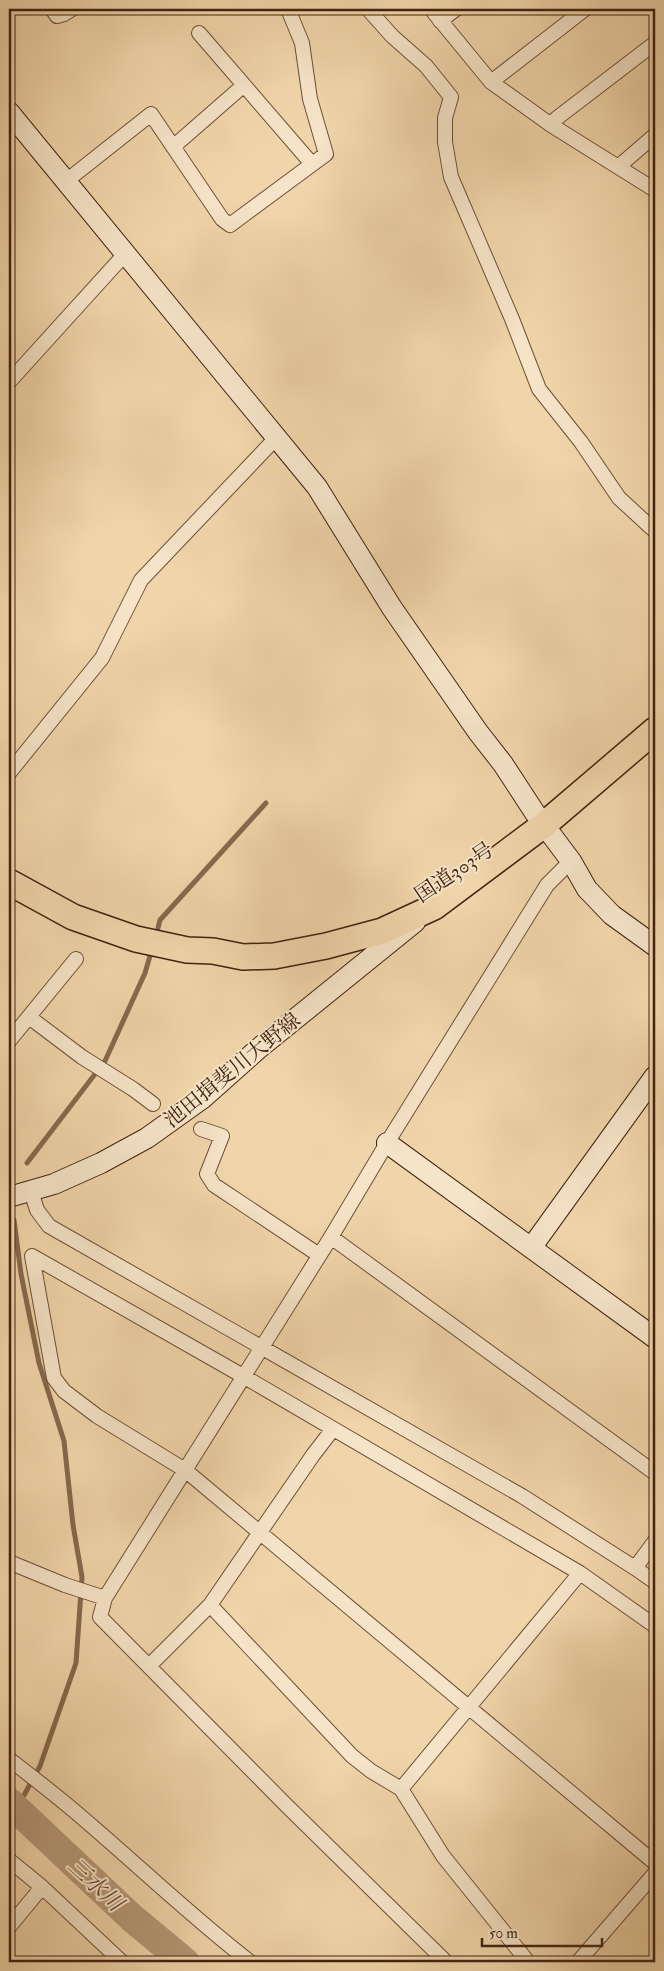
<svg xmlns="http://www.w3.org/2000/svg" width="664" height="1971" font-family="'IM FELL Double Pica','Noto Serif JP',serif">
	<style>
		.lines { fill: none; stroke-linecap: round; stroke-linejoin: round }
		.stream { stroke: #87694e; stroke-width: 5 }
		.river { stroke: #b59876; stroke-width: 29 }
		.street-casing { stroke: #6d4f37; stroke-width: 16 }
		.secondary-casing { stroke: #412211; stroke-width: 22 }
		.highway-casing { stroke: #412211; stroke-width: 28 }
		.street { stroke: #f6e4c8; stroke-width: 14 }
		.secondary { stroke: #f6e4c8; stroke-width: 20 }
		.highway { stroke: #f1d5aa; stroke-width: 25 }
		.labels { text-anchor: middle; stroke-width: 4; stroke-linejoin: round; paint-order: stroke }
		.street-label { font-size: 21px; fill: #412211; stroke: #f6e4c8 }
		.water-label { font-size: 22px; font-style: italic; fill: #64452f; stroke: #f6e4c8 }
	</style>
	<rect width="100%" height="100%" fill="#f1d5aa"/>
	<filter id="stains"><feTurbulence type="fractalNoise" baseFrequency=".004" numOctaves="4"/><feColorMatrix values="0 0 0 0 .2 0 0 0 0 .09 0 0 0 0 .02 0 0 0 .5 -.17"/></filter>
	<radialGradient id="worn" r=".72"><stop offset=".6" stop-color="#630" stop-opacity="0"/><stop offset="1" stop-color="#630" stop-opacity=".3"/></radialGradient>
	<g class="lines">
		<path class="stream" d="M156 936 160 920 266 803
			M27 1163 105 1061 145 973 152 949
			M14 1220 21 1274 39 1363 64 1441 73 1525 82 1577 76 1663 40 1766 17 1808"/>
		<path class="river" d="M9 1802 132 1918 185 1962"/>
		<g class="street-casing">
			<path id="street" d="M52 9 57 16 64 14 72 9
				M368 9 392 36 426 66 451 97 445 118V142L451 177 512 319 539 389 581 442 619 498 655 531
				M431 9 491 82 551 125 655 190
				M440 21 456 9
				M199 33 312 164
				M491 82 585 9
				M551 125 557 118 655 43
				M173 147 244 85
				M618 167 655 135
				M65 182 151 114 222 219 230 225 326 154 310 99 302 43 288 9
				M9 382 125 254
				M9 773 102 658 141 580 277 437
				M29 1017 82 1057 133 1089 153 1104
				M9 1041 76 959
				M201 1129 222 1136 207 1174 214 1185 319 1255
				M31 1191 37 1210 49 1226 522 1496 635 1568
				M331 1237 655 1473
				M655 1541 635 1568 655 1582
				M9 1562 65 1585 105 1598
				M210 1605 352 1756 371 1771 401 1789 443 1856 528 1962
				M655 1626 580 1573 243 1376 32 1256 54 1378 64 1391 97 1416 185 1470 655 1863
				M149 1666 210 1605 313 1455 333 1429
				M9 1759C35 1779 61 1799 86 1821 141 1868 193 1918 250 1962
				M401 1789 580 1573
				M9 1860 42 1887 122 1962
				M9 1927 42 1887
				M446 1962 287 1806 100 1617 105 1598 331 1237 387 1143 547 885 571 861
				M578 1962 655 1873"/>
		</g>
		<g class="secondary-casing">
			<path id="secondary" d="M9 112 317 487 392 608 478 732 503 764 535 813 571 861 587 889 612 915 655 946
				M387 1143 655 1338
				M9 1197 54 1184 101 1163 147 1138 203 1098 258 1049 415 922
				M531 1248 655 1076"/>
		</g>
		<g class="highway-casing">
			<path id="highway" d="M9 882 73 917 136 939 187 950 213 951 243 957 274 956 326 946 382 931 434 907 545 824 655 730"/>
		</g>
		<use href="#street" class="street"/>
		<use href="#secondary" class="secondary"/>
		<use href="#highway" class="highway"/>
	</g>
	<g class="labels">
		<g class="street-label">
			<text transform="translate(454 872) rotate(-34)" y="7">国道303号</text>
			<text transform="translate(232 1070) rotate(-39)" y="7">池田揖斐川大野線</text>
		</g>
		<g class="water-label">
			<text transform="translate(96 1884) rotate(43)" y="8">三水川</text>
		</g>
	</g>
	<rect width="664" height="1971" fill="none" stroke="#f1d5aa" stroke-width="30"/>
	<rect x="10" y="10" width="644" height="1951" fill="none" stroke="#412211" stroke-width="2.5"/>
	<rect x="15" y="15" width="634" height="1941" fill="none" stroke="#412211"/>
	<path d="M482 1938v8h120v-8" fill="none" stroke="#412211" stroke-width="2.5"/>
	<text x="489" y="1938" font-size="15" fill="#412211" stroke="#f6e4c8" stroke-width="4" paint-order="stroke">50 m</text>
	<rect width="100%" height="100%" filter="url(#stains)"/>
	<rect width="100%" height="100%" fill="url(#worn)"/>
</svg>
